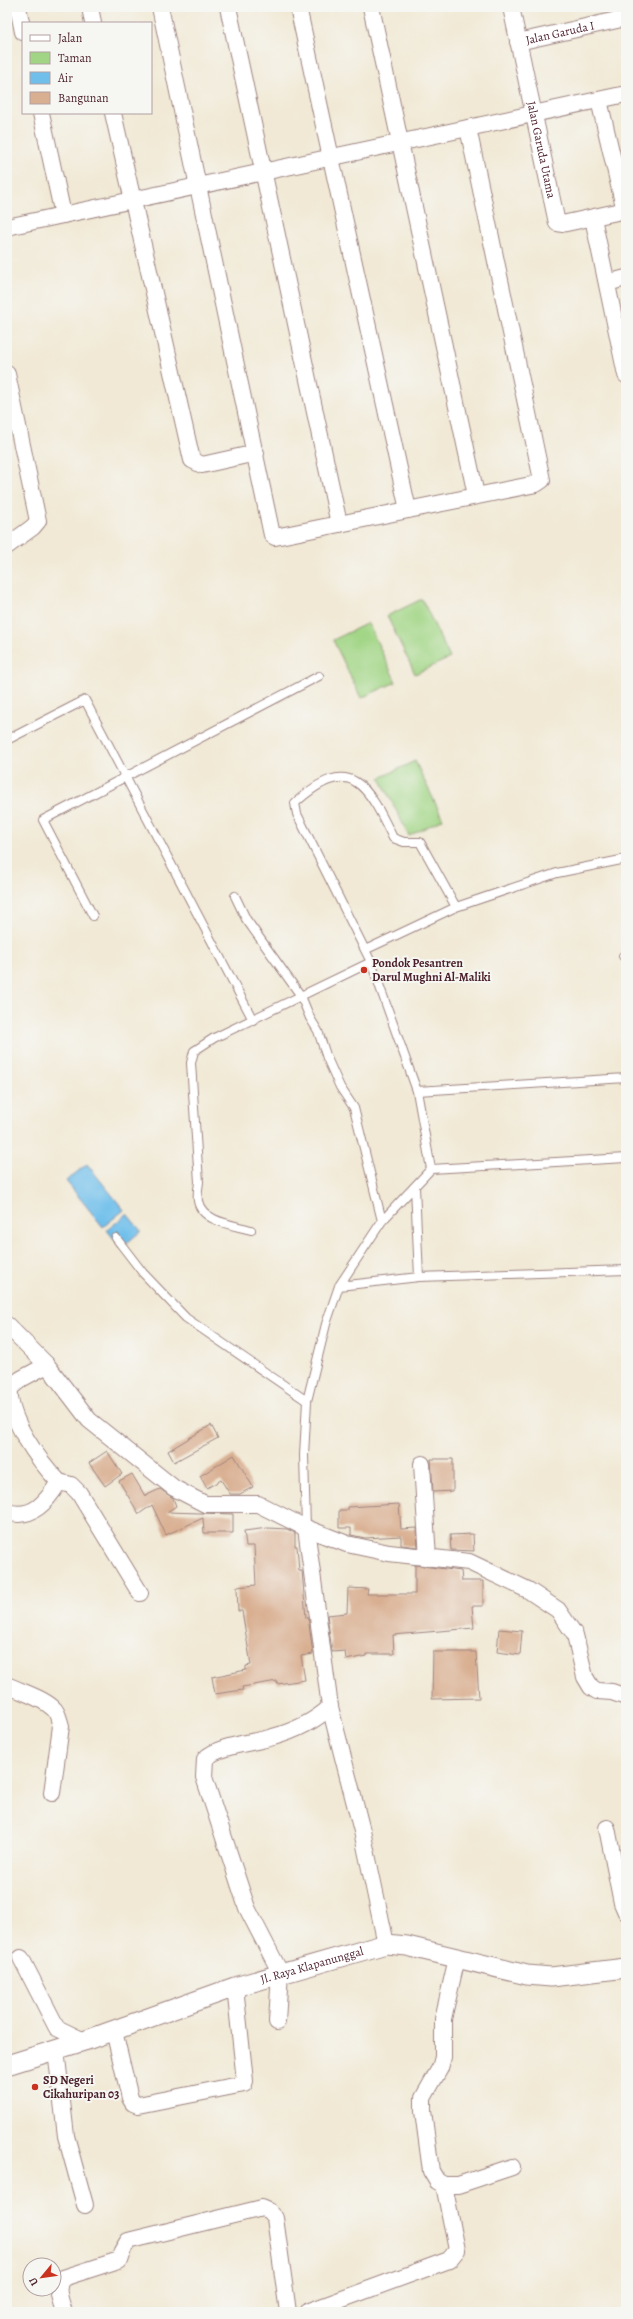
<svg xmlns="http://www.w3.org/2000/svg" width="633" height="2319" font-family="Alegreya,serif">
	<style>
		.green { fill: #a1d585; stroke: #767a58 }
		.water { fill: #70bfeb; stroke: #5d6f8b }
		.building { fill: #d9af91 }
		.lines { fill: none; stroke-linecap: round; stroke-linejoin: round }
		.service-casing { stroke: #9e8480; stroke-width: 10 }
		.minor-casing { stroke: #9e8480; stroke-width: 18 }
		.tertiary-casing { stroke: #9e8480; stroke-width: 21 }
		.service { stroke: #fff; stroke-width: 8 }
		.minor { stroke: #fff; stroke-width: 16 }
		.tertiary { stroke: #fff; stroke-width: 19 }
		.poi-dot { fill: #c8321e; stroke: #f6f6f2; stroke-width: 1.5 }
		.labels { text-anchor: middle; stroke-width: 4; stroke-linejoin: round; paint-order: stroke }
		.street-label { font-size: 12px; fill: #4a1f2b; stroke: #f6f6f2 }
		.poi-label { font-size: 12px; font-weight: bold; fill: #4a1f2b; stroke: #f6f6f2; text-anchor: start }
	</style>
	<rect width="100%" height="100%" fill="#f6f6f2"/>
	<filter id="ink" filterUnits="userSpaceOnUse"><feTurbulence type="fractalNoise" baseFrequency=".025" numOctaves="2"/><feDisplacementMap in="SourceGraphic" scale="8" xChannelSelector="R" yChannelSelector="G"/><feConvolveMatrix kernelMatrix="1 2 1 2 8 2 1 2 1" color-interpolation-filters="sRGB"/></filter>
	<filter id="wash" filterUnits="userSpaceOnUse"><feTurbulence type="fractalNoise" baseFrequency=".012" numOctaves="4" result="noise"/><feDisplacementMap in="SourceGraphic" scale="16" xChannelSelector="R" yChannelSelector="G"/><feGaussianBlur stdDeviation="0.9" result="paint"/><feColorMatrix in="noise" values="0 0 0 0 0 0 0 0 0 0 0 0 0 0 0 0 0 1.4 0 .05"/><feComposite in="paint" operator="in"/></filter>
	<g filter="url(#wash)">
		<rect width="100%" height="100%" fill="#f1e9d5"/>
		<path class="green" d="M422 599 450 658 415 674 387 616Z
			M368 623 396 682 361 698 333 640Z
			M415 761 443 819 409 836 380 778Z"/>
		<path class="water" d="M87 1164 124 1210 103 1227 66 1181Z
			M127 1214 141 1231 121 1248 107 1230Z"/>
		<g id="blocks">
			<path class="building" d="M211 1425 218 1438 174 1462 168 1451Z
				M107 1451 122 1474 105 1486 89 1463Z
				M234 1455 253 1487 240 1494H230L221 1480 207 1488 200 1476Z
				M431 1459H453V1491L433 1492Z
				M132 1474 145 1496 160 1489 173 1498 176 1506 167 1512 233 1514V1533H204L203 1518 166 1535 152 1505 139 1514 119 1481Z
				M399 1504 401 1529 417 1528 418 1547 401 1545V1536L365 1538 351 1535V1528H339V1510H348V1507Z
				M268 1528 287 1529 295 1533V1546H297L299 1571H302L306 1618 308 1617 313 1654 301 1656 305 1680 277 1684V1681L242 1687 243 1690 215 1694 212 1677 246 1670V1666L251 1665 242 1611H238L237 1587 256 1585 254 1546H246L244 1531Z
				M473 1534 474 1551 451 1550 450 1535Z
				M415 1565 461 1571 462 1581H483V1606H472L474 1628 393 1635 394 1654H366V1656L346 1660 345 1651 332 1652 327 1615 347 1613 348 1588 368 1589 367 1594H415Z
				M499 1629 522 1631 520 1655 497 1652Z
				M433 1652H476L479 1698 432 1699Z"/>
		</g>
	</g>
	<g filter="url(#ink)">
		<use href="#blocks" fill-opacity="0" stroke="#9e8480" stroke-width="1"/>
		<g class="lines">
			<g class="service-casing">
				<path id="service" d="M7 740 85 700 253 1020
					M235 896 246 919 301 996 310 1018 318 1031 327 1058 340 1087 354 1108 382 1221
					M93 916 43 820 319 676
					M365 950 456 907 557 873 626 859
					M623 956 626 955
					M417 1091 626 1078
					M431 1169 626 1158
					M415 1187 419 1277
					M251 1230C234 1225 202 1222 198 1201 197 1195 198 1188 199 1182L191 1063 194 1051 214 1038 371 962
					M116 1238 143 1273 186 1318 307 1401
					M339 1286 419 1277 626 1270
					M306 1528 304 1455 307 1401 326 1324 339 1286 382 1221 431 1169 417 1091 371 962 297 814 295 803C351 752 368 786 393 838L404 842H420L456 907"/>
			</g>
			<g class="minor-casing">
				<g id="minor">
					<path d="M18 7 23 32"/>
					<path d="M90 7 93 23"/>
					<path d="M160 7 272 535 275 537 536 484 542 480 468 128"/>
					<path d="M228 7 339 524"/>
					<path d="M298 7 408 510"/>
					<path d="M371 7 476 495"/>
					<path id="s1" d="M511 7 557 223 562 224 626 210"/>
					<path id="s2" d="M518 42 626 18"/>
					<path d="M599 100 625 211"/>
					<path d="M41 113 63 215"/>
					<path d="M113 113 192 460 202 465 256 453"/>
					<path d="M593 218 626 375"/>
					<path d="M7 227 626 94"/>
					<path d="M607 283 626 278"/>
					<path d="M7 374 38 521 33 527 7 546"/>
					<path d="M7 1325 47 1365 89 1420 174 1488 205 1504H258L306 1528 347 1544 389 1553 469 1562 528 1590 558 1610 575 1635 585 1677 591 1687 597 1691 612 1692 626 1697"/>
					<path d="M422 1464 428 1558"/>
					<path d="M59 1482 71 1485 79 1493 140 1593"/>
					<path d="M7 1512C33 1520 47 1501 59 1482 39 1461 7 1418 10 1388L21 1379 47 1365"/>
					<path d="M7 1685C21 1692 41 1697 53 1708 58 1712 59 1720 61 1726L52 1793"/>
					<path d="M330 1707 362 1831 386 1944"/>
					<path d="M607 1828 622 1903 626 1912"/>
					<path d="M21 1958 57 2028 84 2041"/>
					<path d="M457 1958 443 2019V2057L440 2068 423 2098V2111L431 2171 437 2181 444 2185H458L512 2167"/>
					<path d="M277 2022 280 1972 247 1908 204 1777 205 1759C218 1745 254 1743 273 1737 294 1731 314 1722 330 1707L306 1528"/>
					<path d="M114 2031 130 2098 133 2103 138 2105 244 2084 245 2081 235 1987"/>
					<path d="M56 2050 66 2136 85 2205"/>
					<path d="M64 2312C61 2301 54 2287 63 2278L119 2260 122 2251 128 2241 262 2208 269 2211 275 2218 288 2312"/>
					<path d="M307 2312 449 2260 457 2250 444 2185"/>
				</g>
			</g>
			<g class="tertiary-casing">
				<g id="tertiary">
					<path id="s3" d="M7 2065 84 2041 235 1987 386 1944 407 1946 527 1975 551 1977 626 1968"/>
				</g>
			</g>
			<use href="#service" class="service"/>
			<use href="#minor" class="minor"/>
			<use href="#tertiary" class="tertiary"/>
		</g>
	</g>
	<g class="poi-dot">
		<circle cx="364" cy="970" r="4"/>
		<circle cx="35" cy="2087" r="4"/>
	</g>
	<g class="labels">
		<g class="street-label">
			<text dy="4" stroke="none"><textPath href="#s2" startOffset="43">Jalan Garuda I</textPath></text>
			<text dy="4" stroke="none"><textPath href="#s1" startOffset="146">Jalan Garuda Utama</textPath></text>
			<text dy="4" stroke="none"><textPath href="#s3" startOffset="321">Jl. Raya Klapanunggal</textPath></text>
		</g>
		<g class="poi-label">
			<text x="372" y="967">Pondok Pesantren<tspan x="372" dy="14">Darul Mughni Al-Maliki</tspan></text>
			<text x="43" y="2084">SD Negeri<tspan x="43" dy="14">Cikahuripan 03</tspan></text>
		</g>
	</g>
	<rect width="633" height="2319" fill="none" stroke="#f6f6f2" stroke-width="24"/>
	<rect x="22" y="22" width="130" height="92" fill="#f6f6f2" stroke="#b1a0a2"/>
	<rect x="30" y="35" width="20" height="6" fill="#ffffff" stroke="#b1a0a2"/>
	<text x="58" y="42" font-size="12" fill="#4a1f2b">Jalan</text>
	<rect x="30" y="52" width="20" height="12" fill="#a1d585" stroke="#b1a0a2"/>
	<text x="58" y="62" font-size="12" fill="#4a1f2b">Taman</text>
	<rect x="30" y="72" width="20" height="12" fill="#70bfeb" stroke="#b1a0a2"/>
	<text x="58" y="82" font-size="12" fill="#4a1f2b">Air</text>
	<rect x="30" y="92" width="20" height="12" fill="#d9af91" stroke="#b1a0a2"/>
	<text x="58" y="102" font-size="12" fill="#4a1f2b">Bangunan</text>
	<g transform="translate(42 2277) rotate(241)"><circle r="19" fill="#f6f6f2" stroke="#b1a0a2"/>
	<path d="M0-3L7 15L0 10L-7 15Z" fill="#c8321e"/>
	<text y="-6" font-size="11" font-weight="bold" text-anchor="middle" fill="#4a1f2b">U</text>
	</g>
</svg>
